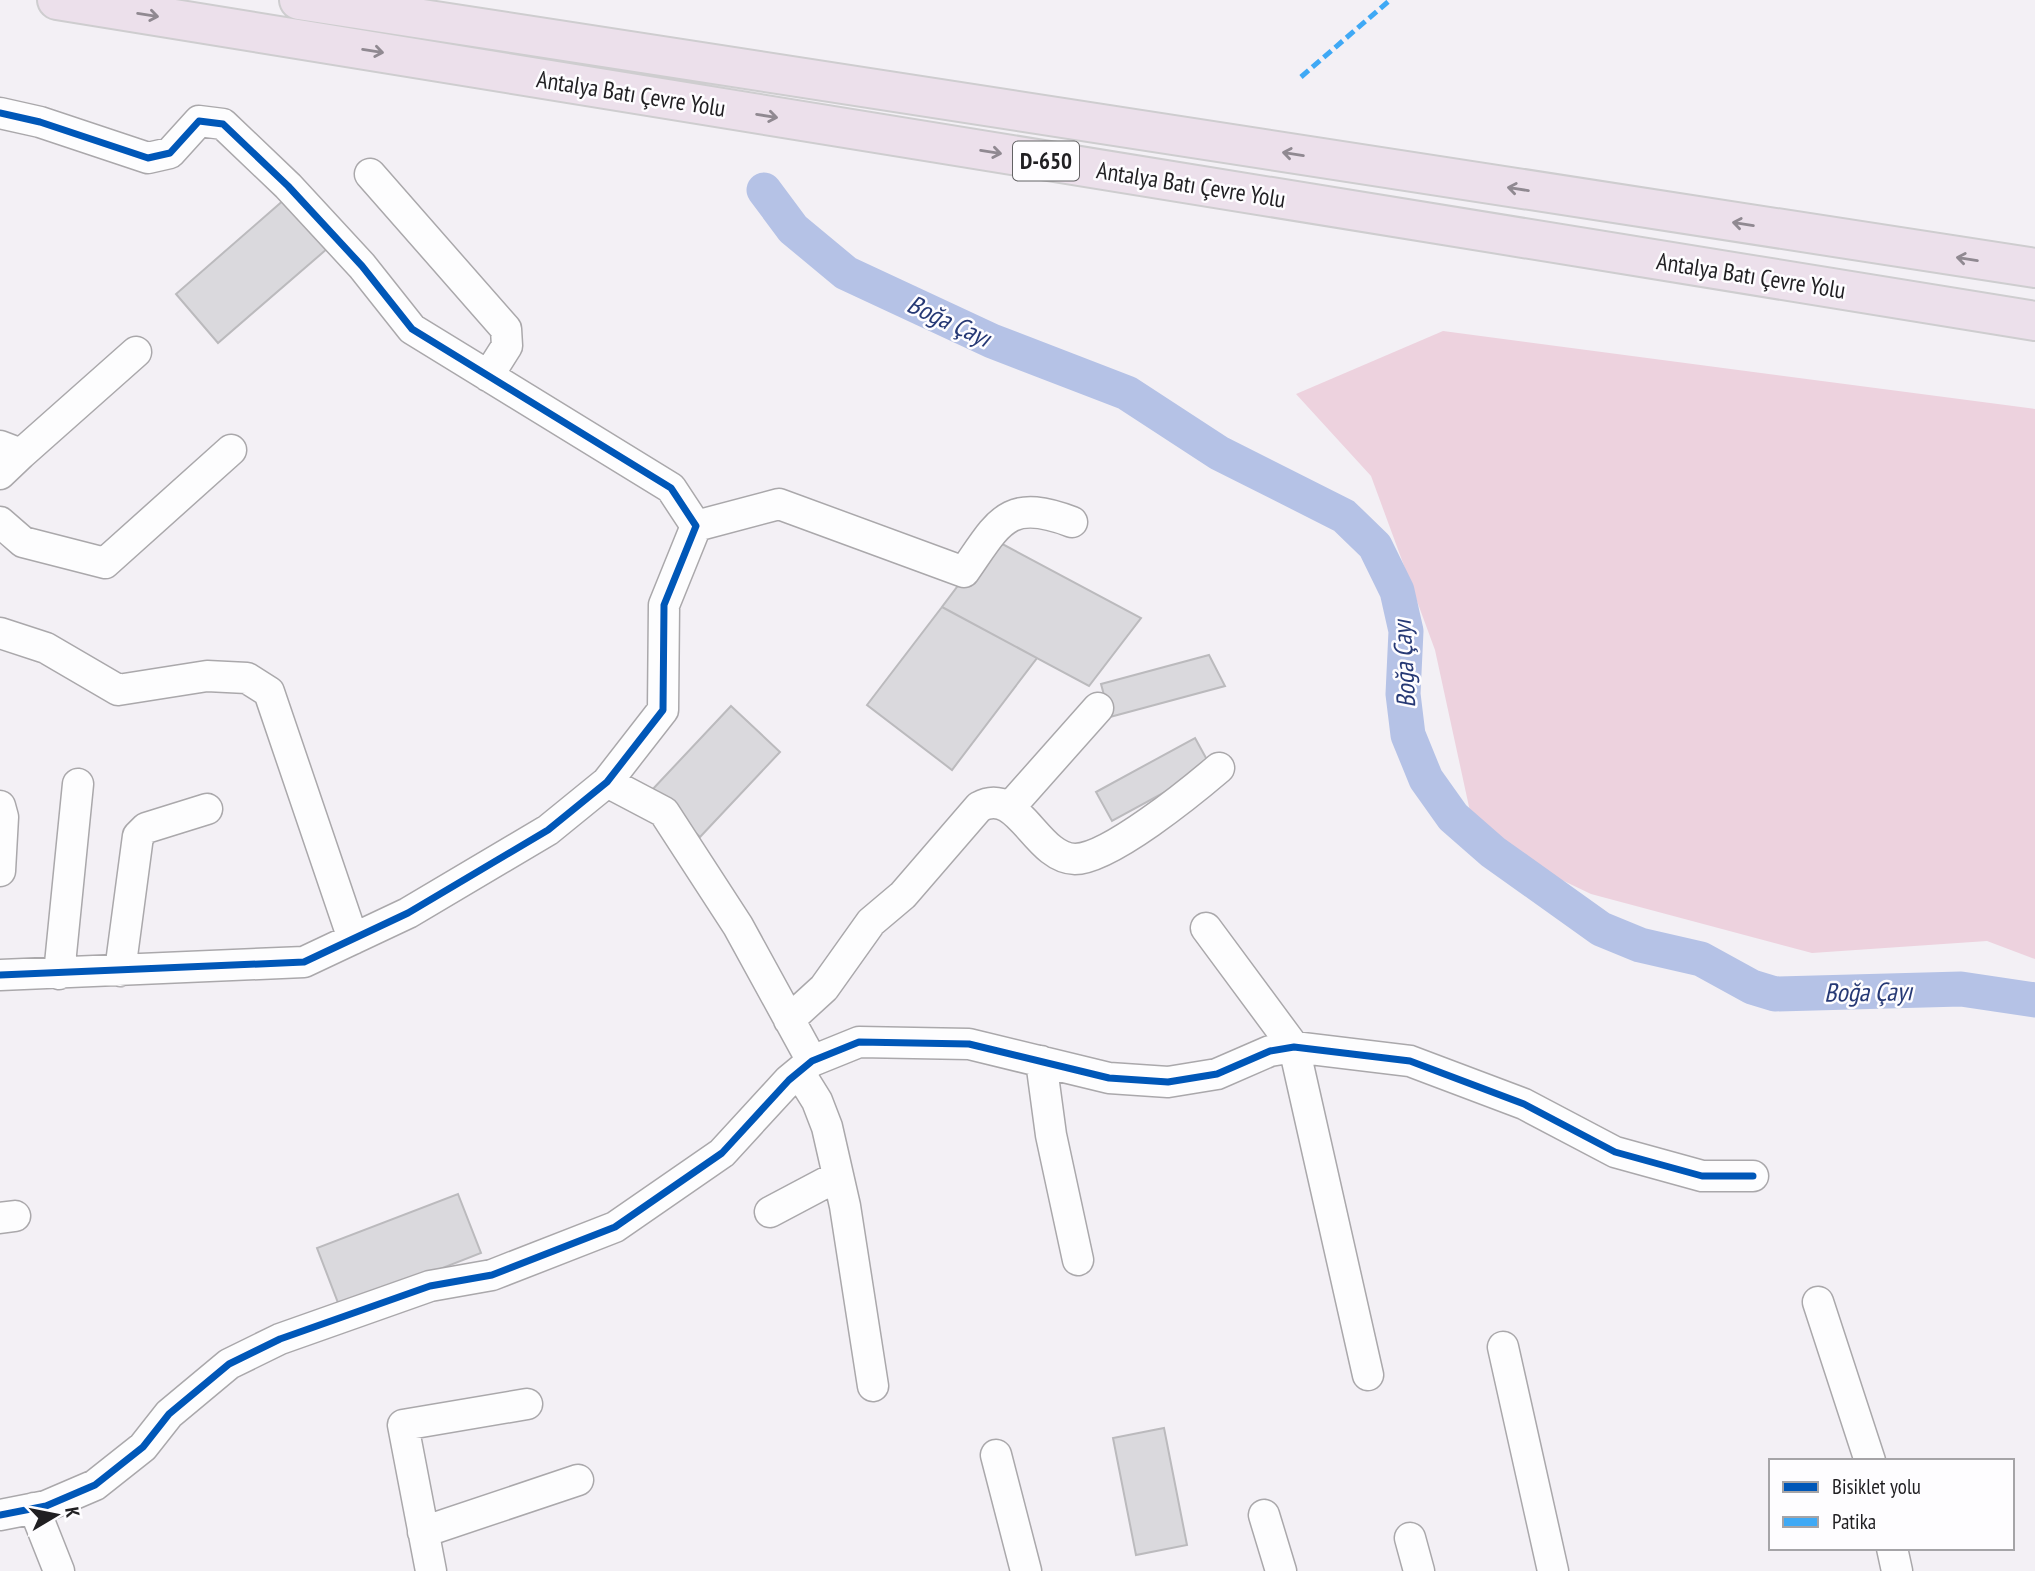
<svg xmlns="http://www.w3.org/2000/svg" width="2035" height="1571" font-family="'PT Sans Narrow',sans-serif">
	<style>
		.green { fill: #edd2de }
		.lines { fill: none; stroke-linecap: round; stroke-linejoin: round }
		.river { stroke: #b5c2e6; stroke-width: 35 }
		.building { fill: #dad9dd; stroke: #bbbabd; stroke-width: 2 }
		.minor-casing { stroke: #aaa8ab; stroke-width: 33 }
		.highway-casing { stroke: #cecdcf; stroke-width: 42 }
		.minor { stroke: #fdfdfe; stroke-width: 30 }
		.highway { stroke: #ece0eb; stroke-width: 38 }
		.quiet { stroke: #3fa9f5; stroke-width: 5; stroke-dasharray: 10 5; stroke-linecap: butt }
		.cycleway-casing { stroke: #fefdff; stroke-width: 11 }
		.cycleway { stroke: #0057b8; stroke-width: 7 }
		.oneway { stroke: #908991 }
		.labels { text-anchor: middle; stroke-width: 5; stroke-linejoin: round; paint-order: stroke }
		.shield { fill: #fefdff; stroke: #636264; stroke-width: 2 }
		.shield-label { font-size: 23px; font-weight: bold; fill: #201f22 }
		.street-label { font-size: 24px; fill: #201f22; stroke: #fefdff }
		.water-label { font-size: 26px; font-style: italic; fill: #263975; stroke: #fefdff }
	</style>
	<rect width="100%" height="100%" fill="#f3f0f5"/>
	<path class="green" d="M1443 331 2035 409V959L1987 941 1812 953 1591 894 1476 839 1435 650 1371 476 1296 394Z"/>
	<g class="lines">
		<path class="river" d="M764 190 793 229 846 273 992 341 1127 393 1219 453 1344 516 1375 546 1397 591 1406 631 1403 694 1408 735 1426 779 1453 817 1493 852 1601 929 1640 945 1701 959 1752 987 1775 994 1961 989 2035 1000"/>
	</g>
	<path class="building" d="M285 199 328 248 218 343 176 294Z
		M993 539 1141 618 1089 686 942 607Z
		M942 607 1037 658 952 770 867 705Z
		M1209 655 1225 686 1110 717 1101 684Z
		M731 706 780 752 700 837 651 791Z
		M1195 738 1211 767 1112 821 1096 792Z
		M458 1194 481 1253 340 1308 317 1248Z
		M1164 1428 1187 1545 1136 1555 1113 1438Z"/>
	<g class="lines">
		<g class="minor-casing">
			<path id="minor" d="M0 113 40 122 148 158 170 153 199 121 223 124 288 186 362 266 412 329 671 488 696 526 664 605 663 710 607 782 548 830 408 913 304 962 0 975
				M370 174 506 329 507 346 488 376
				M0 446 21 454 0 474
				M21 454 136 352
				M0 522 23 542 105 563 231 450
				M696 526 779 504 964 572C999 522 1007 497 1072 522
				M0 633 46 648 118 690 207 676 247 678 269 692 353 939
				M607 782 664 812 738 926 812 1061
				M0 806 3 817 0 871
				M1011 806 1098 708
				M1206 928 1294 1047 1368 1375
				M120 971 138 836 146 828 207 809
				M59 974 78 784
				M789 1020 824 988 871 922 903 895 979 807C1019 785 1035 858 1075 859 1109 859 1192 791 1219 768
				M1041 1061 1051 1135 1078 1260
				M799 1072 817 1101 827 1127 845 1206 873 1386
				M770 1212 838 1176
				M0 1218 15 1216
				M1818 1302 1870 1461
				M1503 1347 1553 1571
				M996 1455 1026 1571
				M34 1508 59 1571
				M0 1515 46 1506 95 1485 143 1447 169 1414 229 1364 280 1339 430 1286 492 1275 615 1227 722 1153 789 1080 812 1061 859 1042 969 1044 1109 1078 1168 1082 1217 1074 1270 1051 1294 1047 1410 1061 1524 1104 1615 1152 1702 1176H1753
				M1264 1515 1281 1571
				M423 1532 578 1480
				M1410 1538 1419 1571
				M1892 1548 1897 1571
				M431 1571 403 1425 527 1404"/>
		</g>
		<g class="highway-casing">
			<path id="highway" d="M57 0 2035 321
				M299 0 2035 268"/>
		</g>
		<use href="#minor" class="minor"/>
		<use href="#highway" class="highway"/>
		<path class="quiet" d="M1301 77 1390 0"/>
		<g class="cycleway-casing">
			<path id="cycleway" d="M0 113 40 122 148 158 170 153 199 121 223 124 288 186 362 266 412 329 671 488 696 526 664 605 663 710 607 782 548 830 408 913 304 962 0 975
				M0 1515 46 1506 95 1485 143 1447 169 1414 229 1364 280 1339 430 1286 492 1275 615 1227 722 1153 789 1080 812 1061 859 1042 969 1044 1109 1078 1168 1082 1217 1074 1270 1051 1294 1047 1410 1061 1524 1104 1615 1152 1702 1176H1753"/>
		</g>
		<use href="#cycleway" class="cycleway"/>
	</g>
	<defs><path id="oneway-shaft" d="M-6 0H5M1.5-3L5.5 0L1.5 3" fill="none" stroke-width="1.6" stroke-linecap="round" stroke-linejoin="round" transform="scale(1.75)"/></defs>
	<g class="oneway">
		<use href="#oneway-shaft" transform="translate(148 15) rotate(9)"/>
		<use href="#oneway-shaft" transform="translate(373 51) rotate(9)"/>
		<use href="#oneway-shaft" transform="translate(767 116) rotate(9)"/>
		<use href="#oneway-shaft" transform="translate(991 152) rotate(9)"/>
		<use href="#oneway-shaft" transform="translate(1293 154) rotate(-171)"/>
		<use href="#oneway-shaft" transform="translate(1518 189) rotate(-171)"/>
		<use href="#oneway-shaft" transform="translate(1743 224) rotate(-171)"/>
		<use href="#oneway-shaft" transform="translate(1967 259) rotate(-171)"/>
	</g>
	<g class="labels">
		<rect class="shield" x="1013" y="141.5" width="66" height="39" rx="5"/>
		<g class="shield-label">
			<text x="1046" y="169">D-650</text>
		</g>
		<g class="street-label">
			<text transform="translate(631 94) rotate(9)" y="8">Antalya Batı Çevre Yolu</text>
			<text transform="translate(1191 185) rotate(9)" y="8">Antalya Batı Çevre Yolu</text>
			<text transform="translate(1751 276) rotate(9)" y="8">Antalya Batı Çevre Yolu</text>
		</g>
		<g class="water-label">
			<text transform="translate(949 321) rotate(25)" y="9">Boğa Çayı</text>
			<text transform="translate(1404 664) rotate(-93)" y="9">Boğa Çayı</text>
			<text transform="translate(1868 992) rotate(-1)" y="9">Boğa Çayı</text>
		</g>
	</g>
	<rect x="1769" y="1459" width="245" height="91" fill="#fefdff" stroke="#a5a4a7" stroke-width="2"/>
	<rect x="1783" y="1482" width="35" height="10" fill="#0057b8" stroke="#a5a4a7" stroke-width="2"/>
	<text x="1832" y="1494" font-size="21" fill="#201f22">Bisiklet yolu</text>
	<rect x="1783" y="1517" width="35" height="10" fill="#3fa9f5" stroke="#a5a4a7" stroke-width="2"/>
	<text x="1832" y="1529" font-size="21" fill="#201f22">Patika</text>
	<g transform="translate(56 1515) rotate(80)" stroke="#fefdff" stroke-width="5" paint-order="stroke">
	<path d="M0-5L12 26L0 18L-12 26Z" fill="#201f22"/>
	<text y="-10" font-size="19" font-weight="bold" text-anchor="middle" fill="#201f22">K</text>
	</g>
</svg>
